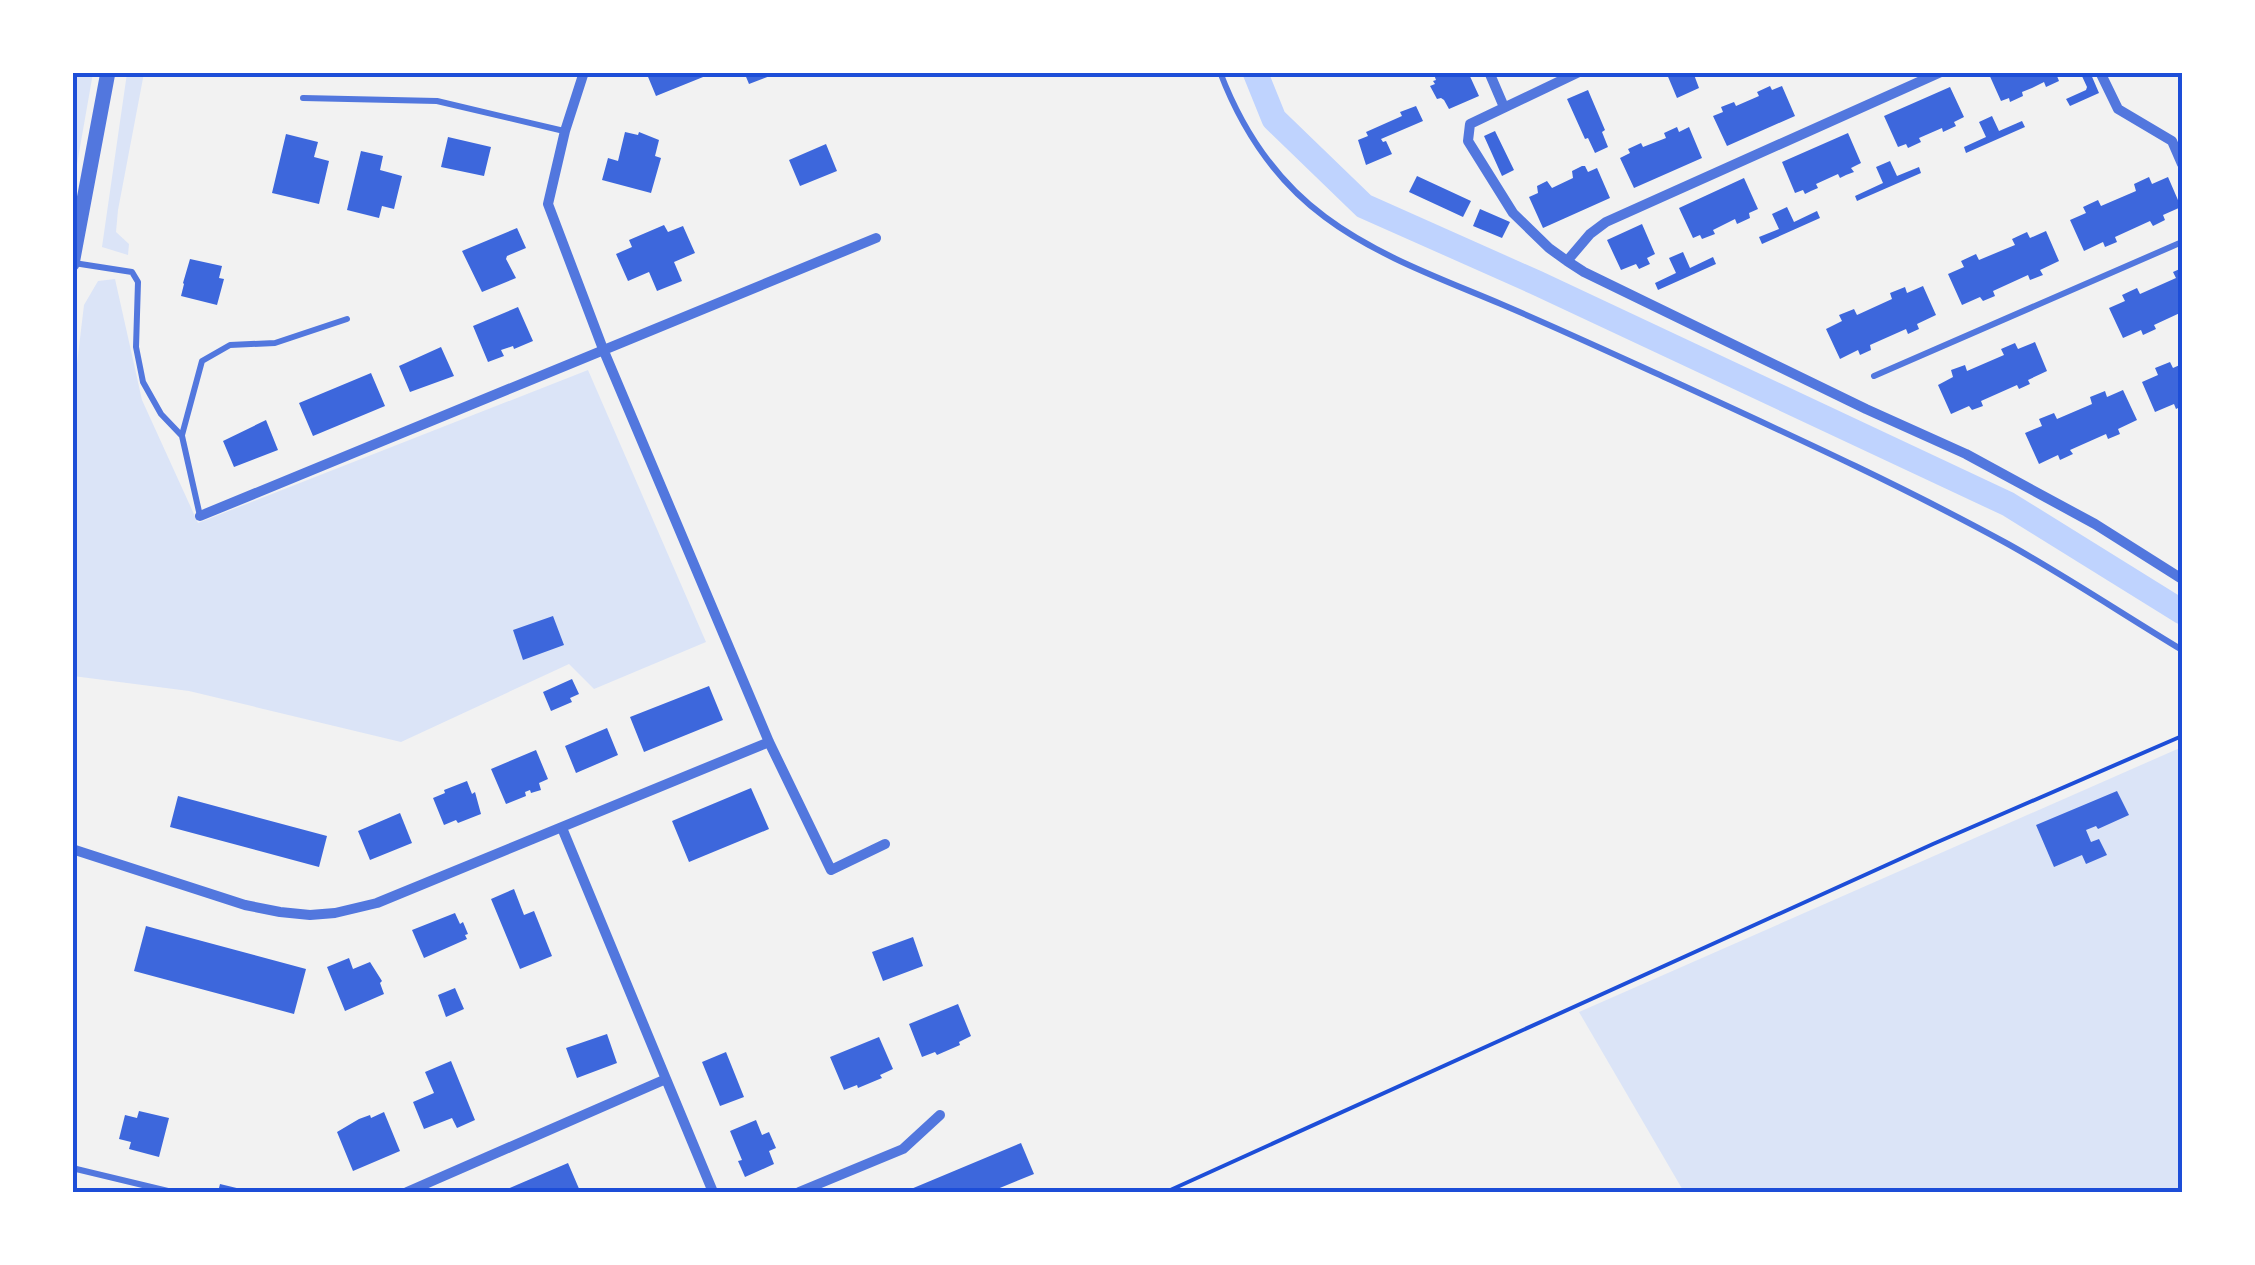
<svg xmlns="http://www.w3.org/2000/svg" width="2255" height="1265" font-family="Inter,sans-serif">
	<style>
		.green { fill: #dbe4f7 }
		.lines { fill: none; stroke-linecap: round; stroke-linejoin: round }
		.canal { stroke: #bfd3fe; stroke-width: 25 }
		.building { fill: #3d67dc }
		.path { stroke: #1d4ed8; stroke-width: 4 }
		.service { stroke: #5277de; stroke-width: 6 }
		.minor { stroke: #5277de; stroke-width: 10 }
		.tertiary { stroke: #5277de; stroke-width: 15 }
		.neatline { fill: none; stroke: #1d4ed8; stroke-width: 4 }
	</style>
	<rect width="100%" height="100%" fill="#f2f2f2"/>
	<path class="green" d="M73 72 93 73 73 187 72 73Z
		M127 73H144L118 210 116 232 129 244 128 255 102 247Z
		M115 279 142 400 198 523 588 370 706 642 594 689 569 664 401 742 189 691 73 676V397L84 305 98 281Z
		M2182 747V1192H1684L1579 1012Z"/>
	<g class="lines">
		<path class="canal" d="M1255 72 1274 119 1364 206 1537 283 2008 504 2182 612"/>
	</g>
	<path class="building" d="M646 72H713V73L656 96Z
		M744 72H777L778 73 749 84Z
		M1433 72H1468L1479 96 1449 109 1444 100 1441 98 1437 99 1430 86 1435 84 1433 81 1436 80Z
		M1666 72H1693L1699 88 1677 98Z
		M1988 72H2066L2057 76 2059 81 2046 87 2044 82 2032 88 2022 92 2023 96 2010 102 2009 98 2001 101Z
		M2084 72H2090L2099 93 2070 106 2066 99 2086 90 2087 87 2081 74Z
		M1770 86 1772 90 1782 86 1795 116 1727 146 1713 116 1723 112 1721 107 1734 102 1736 106 1759 96 1757 92Z
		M1950 87 1964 117 1954 122 1956 126 1943 132 1942 128 1919 138 1921 142 1908 148 1906 144 1898 147 1884 116Z
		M1588 90 1605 130 1602 132 1608 147 1595 153 1588 138 1585 139 1567 99Z
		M1416 106 1423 121 1381 139 1383 142 1386 141 1392 154 1366 165 1358 140 1368 136 1366 132 1402 116 1400 112Z
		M1992 116 1999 131 2022 121 2025 127 1966 153 1964 147 1986 137 1979 122Z
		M1677 127 1679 132 1689 127 1702 158 1634 188 1620 158 1630 153 1628 149 1641 143 1643 147 1666 138 1664 133Z
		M1495 131 1514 170 1502 176 1484 136Z
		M625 132 638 135 639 132 659 140 655 156 661 158 651 193 602 180 608 158 618 161Z
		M1848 133 1861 163 1851 168 1854 172 1846 175 1840 178 1838 174 1816 184 1818 188 1811 191 1805 194 1803 190 1795 193 1782 162Z
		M286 134 318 142 314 157 329 161 319 204 272 193Z
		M448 137 491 147 484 176 441 167Z
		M826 144 837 171 800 186 789 160Z
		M361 151 383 156 380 170 402 176 394 209 382 206 379 218 347 210Z
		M1890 161 1897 176 1919 167 1921 173 1857 201 1855 196 1883 183 1876 167Z
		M1582 166H1585L1588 172 1597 168 1610 198 1543 228 1529 197 1538 193 1537 186 1547 181 1552 188 1573 178 1572 171Z
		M1417 176 1471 201 1463 217 1409 192Z
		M2149 177 2152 184 2168 177 2181 207 2163 215 2165 220 2153 226 2150 221 2115 237 2117 242 2105 247 2103 242 2084 251 2070 220 2086 213 2083 207 2098 200 2101 206 2136 191 2134 184Z
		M1744 178 1758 209 1749 213 1750 218 1737 224 1735 219 1713 230 1715 234 1702 239 1700 235 1693 238 1679 208Z
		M1787 207 1794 222 1817 211 1820 218 1762 244 1759 237 1779 229 1772 214Z
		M1480 209 1510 222 1502 238 1473 226Z
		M1642 224 1655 254 1647 258 1650 264 1639 269 1636 264 1621 270 1607 240Z
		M664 225 668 232 683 226 695 253 674 262 682 281 657 291 649 272 628 281 616 254 632 247 629 240Z
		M517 228 526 248 507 256 506 259 516 278 482 292 462 251Z
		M2046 231 2059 261 2040 270 2043 275 2030 280 2028 275 1993 291 1995 296 1983 301 1980 297 1962 305 1948 274 1964 267 1961 261 1976 254 1979 260 2015 245 2012 239 2027 232 2030 238Z
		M1683 252 1690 268 1713 257 1716 264 1658 290 1655 283 1676 273 1669 258Z
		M190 259 222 266 219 278 224 279 217 305 181 296 184 284 183 283Z
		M2182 268V312L2154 325 2156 329 2143 335 2141 330 2123 338 2109 308 2125 301 2122 295 2137 288 2140 294 2176 278 2173 272Z
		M1923 286 1936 315 1917 324 1919 329 1908 334 1906 329 1870 345 1871 350 1860 355 1858 350 1840 359 1826 329 1842 321 1839 315 1854 309 1857 315 1892 299 1890 293 1905 287 1907 293Z
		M518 307 533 341 514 349 513 346 501 350 504 356 488 362 473 326Z
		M2035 342 2047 371 2028 380 2030 384 2019 389 2017 385 1981 401 1983 406 1972 410 1969 406 1951 414 1938 385 1953 377 1951 370 1965 365 1967 371 2004 355 2001 349 2015 343 2018 349Z
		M441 347 454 376 410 392 399 366Z
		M2170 362 2173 368 2182 364V406L2176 409 2174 404 2155 412 2142 382 2158 375 2155 368Z
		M371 373 385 406 313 436 299 403Z
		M2123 390 2137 420 2118 429 2120 434 2108 439 2106 434 2070 450 2073 454 2060 460 2058 455 2039 464 2025 433 2042 426 2039 419 2054 413 2057 419 2092 404 2090 397 2105 391 2107 397Z
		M266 420 278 450 234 467 223 441Z
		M553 616 564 645 523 660 513 630Z
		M572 679 579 694 570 698 572 702 551 711 543 692Z
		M709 686 723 720 644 752 630 717Z
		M607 728 618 755 576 773 565 746Z
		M536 750 548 779 539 783 541 790 531 793 530 790 525 792 526 796 506 804 491 769Z
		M467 781 472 794 475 792 481 814 458 823 456 820 444 825 433 798 445 793 444 790Z
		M751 788 769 829 689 862 672 821Z
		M2117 791 2129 815 2098 829 2096 826 2086 830 2091 842 2099 839 2107 855 2086 864 2082 855 2054 867 2036 825Z
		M178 796 327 836 319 867 170 827Z
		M400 813 412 843 370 860 358 831Z
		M514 889 524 915 534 911 552 956 520 969 491 899Z
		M455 913 460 924 463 922 468 934 465 935 467 939 424 958 412 930Z
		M146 926 306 969 294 1014 134 971Z
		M913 937 923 966 883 981 872 952Z
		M349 958 353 969 370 962 382 981 380 983 384 994 345 1011 327 967Z
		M455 988 464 1009 446 1017 438 995Z
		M958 1004 971 1036 959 1042 960 1045 937 1055 935 1052 922 1057 909 1024Z
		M607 1034 617 1063 577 1078 566 1048Z
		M879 1037 893 1069 880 1075 882 1078 858 1088 857 1085 844 1090 830 1057Z
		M726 1052 744 1097 720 1106 702 1062Z
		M451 1061 475 1120 457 1128 452 1118 424 1129 413 1102 434 1093 425 1072Z
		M139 1111 169 1118 159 1157 129 1149 131 1142 119 1139 125 1115 137 1118Z
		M384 1112 400 1151 353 1171 337 1132 359 1119 370 1115 371 1118Z
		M756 1120 762 1135 769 1132 776 1148 769 1151 774 1164 745 1177 738 1161 742 1160 730 1131Z
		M1021 1143 1034 1174 990 1192H913L911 1189Z
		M568 1163 580 1191 500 1192 519 1184Z
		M220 1184 249 1191V1192H218Z"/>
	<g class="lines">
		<path class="path" d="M1166 1192 1933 844 2182 736"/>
		<path class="service" d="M1220 72C1242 130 1275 180 1325 217 1377 256 1442 279 1501 304 1555 327 1607 351 1660 375 1777 429 1895 482 2008 544 2067 577 2124 615 2182 650
			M303 98 437 101 564 131
			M74 263 132 272 138 282 136 347 143 382 161 414 182 436 200 516
			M1874 376 2182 242
			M182 435 202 361 230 345 275 343 347 319
			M72 1168 172 1192"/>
		<path class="minor" d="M584 72 565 131 548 204 603 349 769 742 831 870 885 844
			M1489 72 1504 107
			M1941 72 1606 222 1590 234 1567 261 1584 272 1866 409 1966 454 2095 524 2182 579
			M2100 72 2118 109 2172 141 2182 164
			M1567 261 1549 248 1513 213 1468 141 1470 124 1579 72
			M200 516 876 238
			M72 849 245 905 280 912 310 915 335 913 377 903 769 742
			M666 1079 713 1192
			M407 1192 666 1079 562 828
			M799 1192 903 1149 940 1115"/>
		<path class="tertiary" d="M72 264 108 72"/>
	</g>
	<rect width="2255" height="1265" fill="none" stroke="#ffffff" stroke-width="150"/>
	<rect x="75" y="75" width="2105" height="1115" class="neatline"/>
</svg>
